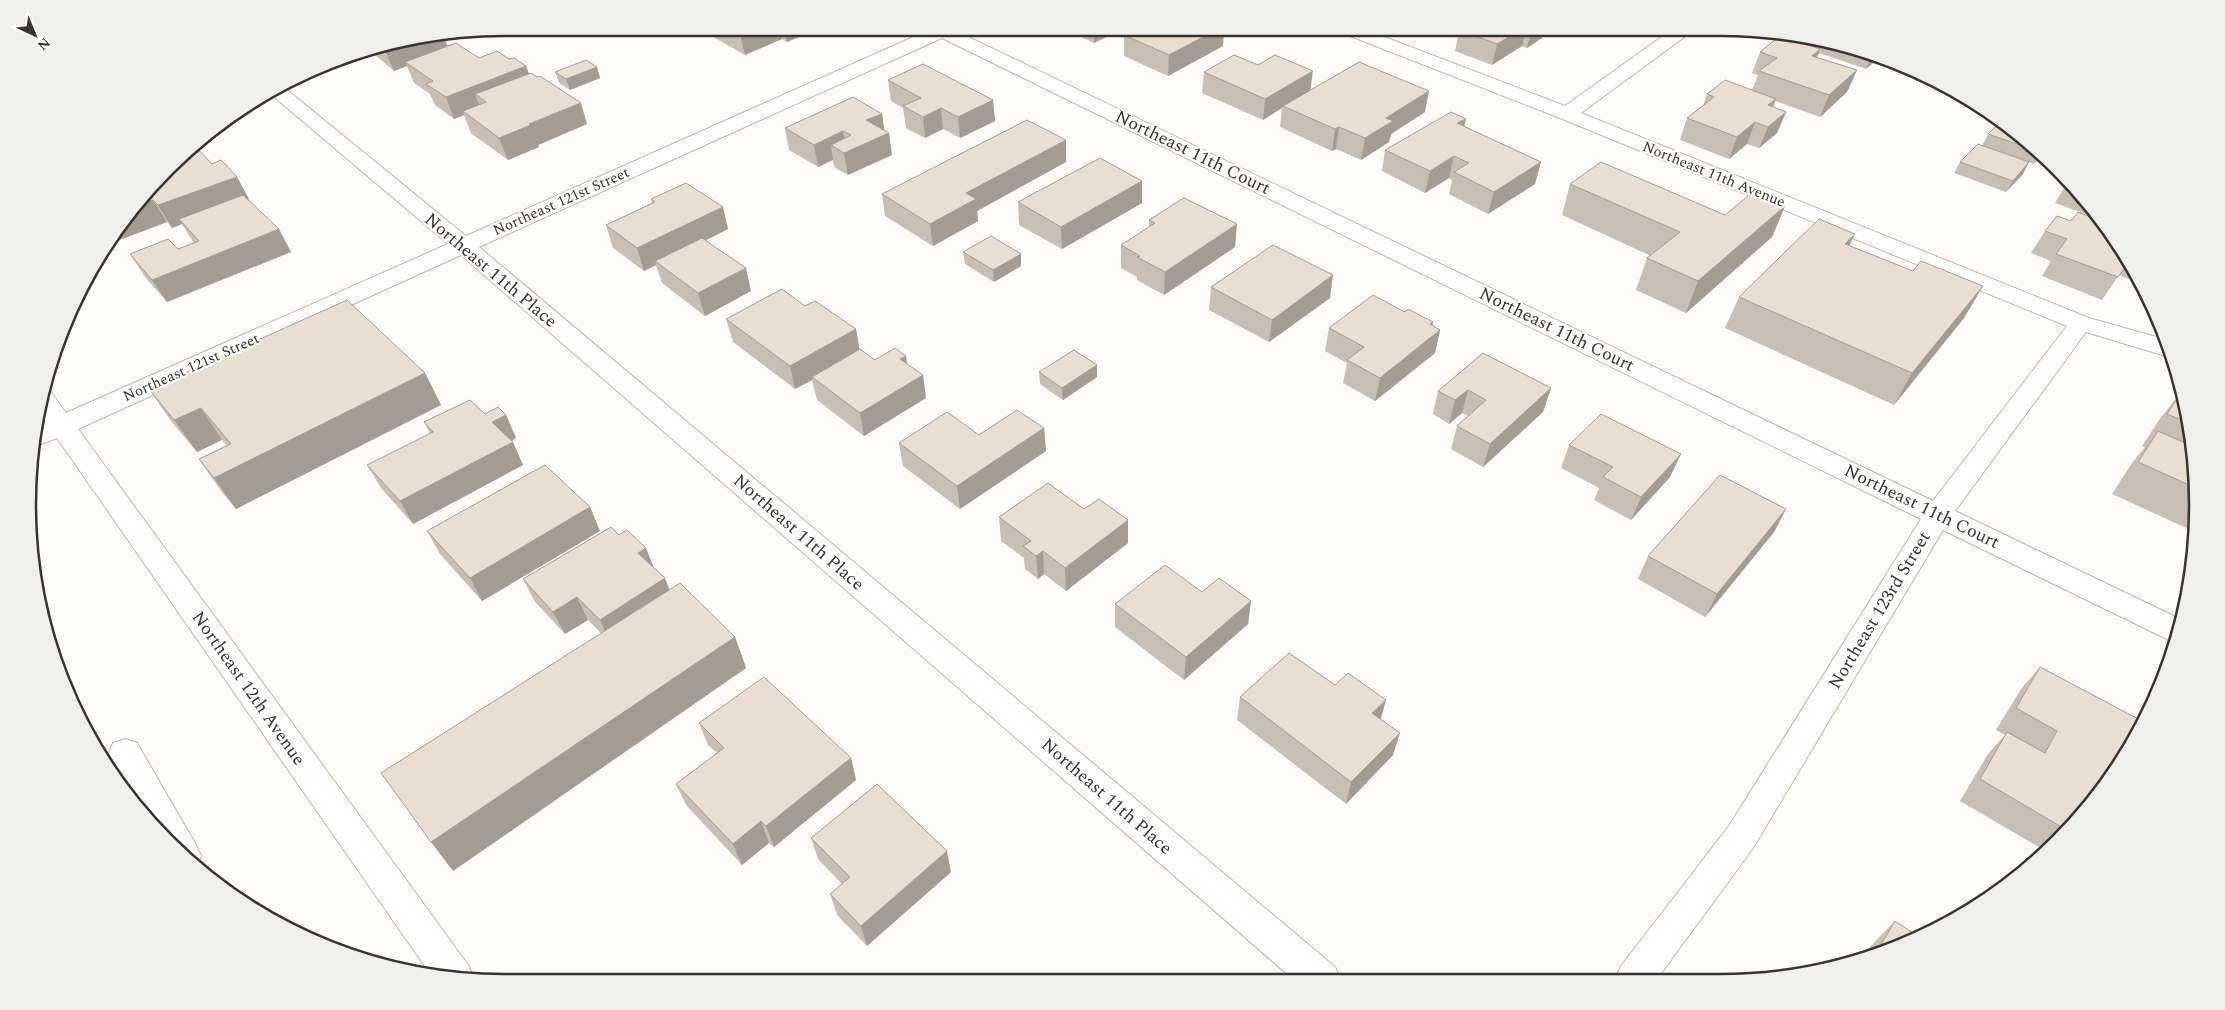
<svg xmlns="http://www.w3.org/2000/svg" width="2225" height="1010" font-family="Spectral,serif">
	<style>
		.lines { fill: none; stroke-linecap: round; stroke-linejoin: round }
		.minor-casing { stroke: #c1b4a9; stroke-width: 2 }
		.minor { fill: #fff; fill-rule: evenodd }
		.wall { fill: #c9beb4 }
		.shaded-wall { fill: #a49b92 }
		.building { fill: #eaddd1; stroke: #a49b92 }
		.labels { text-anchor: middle; stroke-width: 4.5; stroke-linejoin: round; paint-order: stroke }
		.far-street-label { font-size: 15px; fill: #38332e; stroke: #fff }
		.street-label { font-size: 18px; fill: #38332e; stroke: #fff }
		.rim { fill: none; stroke: #38332e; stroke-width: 2.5 }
	</style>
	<rect width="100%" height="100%" fill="#fefbf9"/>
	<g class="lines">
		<g class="minor-casing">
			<path id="minor" d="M928 28H957L956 31 1933 501 2067 326 1560 118 1340 32 1337 28H1361L1565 106 1674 28H1693L1691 32 1581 113 2089 318 2167 340 2171 356 2169 357 2086 332 1955 511 2182 620 2175 643 1943 530 1753 848 1657 979H1615L1621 966 1729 826 1921 519 942 38 479 247 1335 967 1341 980H1294L461 255 78 429 468 965 474 978 431 975 57 438 36 446V427L46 422 37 410 45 390 51 392 66 413 448 244 267 91 281 85 466 236 929 30Z
				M125 739 137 743 196 845 201 856 196 867 190 864C161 829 129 795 109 753L113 743Z"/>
		</g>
		<use href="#minor" class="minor"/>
	</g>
	<path class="wall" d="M712 28H810L811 32 787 42 782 39 745 55 715 38Z
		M1062 28H1184L1183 30 1188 28H1224L1223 46 1168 76 1124 56V35L1131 32 1124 28 1094 43Z
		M1460 28H1545L1542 38 1527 48 1522 46 1492 65 1455 51Z
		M1809 36 1813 37 1880 57 1866 69 1819 53 1817 57 1857 70 1847 92 1820 117 1775 101 1773 107 1786 112 1777 133 1759 148 1747 144 1729 159 1680 140 1687 118 1703 106 1707 94 1752 90 1758 75 1752 73 1760 52 1806 44Z
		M444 38 448 46 479 58 529 74 587 124 538 145 539 147 508 160 471 133 464 115 454 119 435 105 430 94 414 83 407 66 394 71 374 54 371 50Z
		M1258 65 1310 90 1425 112 1391 134 1389 142 1361 160 1336 149 1332 151 1280 127 1282 108 1263 120 1202 93 1204 72Z
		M597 67 600 78 570 90 559 83 555 72Z
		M888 80 993 100 995 121 960 138 943 129 925 138 906 128 903 108 891 101Z
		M882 114 884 131 892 155 848 175 834 167 833 160 818 167 789 150 785 128Z
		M2001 121 2042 154 2034 164 1982 146 1988 134Z
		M1464 127 1535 184 1488 214 1449 194 1452 180 1449 178 1425 193 1382 171 1385 150Z
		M1066 140V162L977 211 978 221 933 246 885 216 882 194Z
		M190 146 212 164 249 199H248L291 252 167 302 145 277 130 254 178 249 194 243 182 224 172 228 167 222 114 242 113 240Z
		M1960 162 2023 174 2006 192 1954 173Z
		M1142 181V203L1062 249 1019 225 1018 202Z
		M2068 181 2100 219 2055 203Z
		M1570 184 1725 215 1785 206 1772 237 1686 313 1636 290 1647 258 1651 256 1562 215Z
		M651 199 728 229 706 240 751 291 705 316 662 283 656 265 644 271 613 248 606 225 652 203Z
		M1149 220 1235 247 1164 295 1137 280V277L1121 268V245L1149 227Z
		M2045 231 2117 239 2134 272 2129 279 2119 275 2102 300 2042 276 2051 261 2031 253Z
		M1849 246 1913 271 1964 318 1894 405 1725 328 1739 297Z
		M963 252 1021 254V266L994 282 965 264Z
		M1211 287 1330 298 1269 342 1209 310Z
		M805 306 856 329 859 349 875 360 907 364 923 375 926 398 864 436 817 400 812 380 795 389 733 342 726 319Z
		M1405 312 1433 322 1432 326 1440 330 1435 353 1375 401 1343 383 1347 363 1325 351 1329 328Z
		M1483 353 1551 388 1543 412 1483 467 1451 449 1457 426 1468 416 1462 413 1449 424 1433 414 1438 391Z
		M1039 372 1097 377 1063 400 1040 384Z
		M425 373 441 405 236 509 221 491 199 459 227 445 222 440 197 452 171 421 149 389Z
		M2182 391 2188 412 2198 505 2195 532 2112 494 2132 463 2145 447 2142 446 2159 420Z
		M485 414 506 415 516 438 512 441 523 465 413 524 381 488 367 465 430 434 424 422Z
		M1044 428 1046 451 960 509 903 466 899 443Z
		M1569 445 1670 477 1631 520 1594 500 1599 488 1561 468Z
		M590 507 600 531 482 601 440 554 427 531Z
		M1786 509 1774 532 1705 617 1638 579 1648 556Z
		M999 517 1128 543 1066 591 1044 574 1038 579 1025 569 1024 558 1001 541Z
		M619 535 653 567 669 590 735 637 746 668 453 871 601 633 588 620 565 634 535 602 523 579Z
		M1251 601 1248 624 1184 680 1115 627V604Z
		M2040 667 2099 795 2044 850 1960 801 1988 754 2005 735 1996 730 2021 689Z
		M1240 697 1381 719 1393 755 1346 804 1237 720Z
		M699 723 851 758 856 780 774 847 769 843 742 865 686 805 676 784 717 753 708 745Z
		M811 838 951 872 867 946 837 915 830 894 842 884 818 859Z
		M1895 921 1903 946 1864 957 1869 948Z"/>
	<path class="shaded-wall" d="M756 28H779L782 39 745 55 740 34Z
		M784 28H810L811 32 787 42Z
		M1094 28H1124L1094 43Z
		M1170 28H1184L1183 42Z
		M1220 28H1224L1223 46 1168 76 1169 55Z
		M1521 28H1527L1522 46 1492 65 1497 44Z
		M1532 28H1545L1542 38 1527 48Z
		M444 38 449 51 405 62 407 66 394 71 385 50 397 45Z
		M1820 49 1812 70V56Z
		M1872 55 1880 57 1866 69Z
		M526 66 534 87 486 102 475 94 480 108 463 111 464 115 454 119 446 97Z
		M597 67 600 78 570 90 566 79Z
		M1857 70 1847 92 1820 117 1829 95Z
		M1313 71 1310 92 1283 106 1282 108 1263 120 1265 99Z
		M1429 91 1425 112 1391 134 1389 142 1361 160 1365 138 1386 118Z
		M1776 99 1768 120V105Z
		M993 100 995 121 960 138 958 117Z
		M581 103 587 124 538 145 539 147 508 160 499 138 529 124Z
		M941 108 943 129 925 138 923 117Z
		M1786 112 1777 133 1759 148 1768 127Z
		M882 114 885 135 889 133 892 155 848 175 844 153 831 145 833 160 818 167 814 145 843 131 847 152 866 120Z
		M1466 119 1461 141 1457 123Z
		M1755 122 1747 144 1729 159 1737 137Z
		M1339 127 1336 149 1332 151 1335 129Z
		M1066 140V162L977 211 978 221 933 246 930 224 966 193Z
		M2040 153 2042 154 2034 164Z
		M1454 156 1449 178 1425 193 1430 171Z
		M1541 162 1535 184 1488 214 1494 192Z
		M2029 162 2023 174 2006 192 2013 181Z
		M237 177 249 199 183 224 179 219 182 224 172 228 158 205Z
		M1142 181V203L1062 249 1061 227Z
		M153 200 167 222 114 242 113 240 143 203Z
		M1785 206 1772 237 1686 313 1698 281Z
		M723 207 728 229 659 264 655 261 656 265 644 271 637 248Z
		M1237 224 1235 247 1164 295 1165 272Z
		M279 229 291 252 167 302 152 280Z
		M1855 234 1840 264 1845 244Z
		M1021 254V266L994 282 993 270Z
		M746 268 751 291 705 316 698 293Z
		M1333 275 1330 298 1269 342 1272 320Z
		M1983 286 1964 318 1894 405 1912 373Z
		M1433 322 1429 338 1440 330 1435 353 1375 401 1380 378 1430 324Z
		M856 329 860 352 812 377V380L795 389 790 366Z
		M906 356 909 379 900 359Z
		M1097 365V377L1063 400 1062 388Z
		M425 373 441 405 236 509 214 478Z
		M923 375 926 398 864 436 860 413Z
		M1551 388 1543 412 1483 467 1490 444Z
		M1468 390 1462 413 1449 424 1455 400Z
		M201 408 222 440 197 452 174 420Z
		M506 415 516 438 503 445 492 422Z
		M1044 428 1046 451 960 509 957 486Z
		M513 442 523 465 413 524 400 501Z
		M1681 454 1670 477 1631 520 1641 497Z
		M590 507 600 531 482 601 470 578Z
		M1786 509 1774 532 1705 617 1717 594Z
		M1128 520V543L1066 591 1065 568Z
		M646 548 655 571 638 553Z
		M1043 551 1044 574 1038 579 1036 556Z
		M665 578 674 601 610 642 600 620Z
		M577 597 588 620 565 634 553 612Z
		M1251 601 1248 624 1184 680 1186 657Z
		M735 637 746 668 453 871 431 842Z
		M1386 700 1380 722 1372 713Z
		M1400 733 1393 755 1346 804 1351 782Z
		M851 758 856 780 774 847 766 826Z
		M761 821 769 843 742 865 733 844Z
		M947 851 951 872 867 946 861 926Z"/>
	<path class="building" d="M728 28H756L740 34Z
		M1140 28H1171H1170L1179 32 1188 28H1220L1169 55 1124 35Z
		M1464 28H1524L1497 44 1460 30Z
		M1780 36 1820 49 1812 56 1857 70 1829 95 1759 71 1777 58 1760 52Z
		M456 43 479 58 497 51 509 59 514 58 526 66 446 97 426 84 433 81 405 62Z
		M397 45 385 50 382 48Z
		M1234 55 1258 65 1275 55 1313 71 1265 99 1204 72Z
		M586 60 597 67 566 79 555 72Z
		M1359 62 1429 91 1386 118 1393 121 1365 138 1339 127 1335 129 1283 106Z
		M923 64 993 100 958 117 941 108 923 117 903 106 921 98 888 80Z
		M531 73 537 77 540 76 581 103 529 124 531 125 499 138 463 111 486 102 475 94Z
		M1725 80 1776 99 1768 105 1786 112 1768 127 1755 122 1737 137 1687 118 1714 97 1707 94Z
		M853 97 882 114 866 120 889 133 844 153 831 145 851 135 843 131 814 145 785 128Z
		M1451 112 1466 119 1457 123 1541 162 1494 192 1454 172 1469 163 1454 156 1430 171 1385 150Z
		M1027 120 1066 140 966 193 976 199 930 224 882 194Z
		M2001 121 2038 151 1988 134Z
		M193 144 212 164 221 160 237 177 158 205 153 200 143 203 190 146Z
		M1978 144 2029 162 2013 181 1960 162Z
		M1100 158 1142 181 1061 227 1018 202Z
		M1601 162 1725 215 1753 192 1785 206 1698 281 1647 258 1680 232 1570 184Z
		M686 183 723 207 637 248 606 225 655 202 651 199Z
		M243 195 279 229 152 280 130 254 168 239 178 249 199 241 179 219Z
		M1184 198 1237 224 1165 272 1137 257 1140 256 1121 245 1155 223 1149 220Z
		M2078 212 2101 221 2117 239 2129 262 2118 277 2056 254 2067 239 2045 231 2057 216 2071 221Z
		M1819 219 1855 234 1845 244 1913 271 1921 261 1983 286 1912 373 1739 297Z
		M991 236 1021 254 993 270 963 252Z
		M702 238 746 268 698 293 655 261Z
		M1273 245 1333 275 1272 320 1211 287Z
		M782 289 805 306 815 301 856 329 790 366 726 319Z
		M1373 295 1405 312 1408 309 1433 322 1430 324 1440 330 1380 378 1347 360 1364 347 1329 328Z
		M347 300 425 373 214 478 199 459 231 444 201 408 174 420 149 389Z
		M895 348 906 356 900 359 923 375 860 413 812 377 860 349 875 360Z
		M1074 350 1097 365 1062 388 1039 372Z
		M1483 353 1551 388 1490 444 1457 426 1486 400 1468 390 1455 400 1438 391Z
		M2182 391 2188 412 2189 423 2167 414Z
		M470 400 485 414 498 407 506 415 492 422 513 442 400 501 367 465 433 432 424 422Z
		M1017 410 1044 428 957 486 899 443 947 412 979 435Z
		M1601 414 1681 454 1641 497 1603 477 1613 467 1569 445Z
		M2158 431 2192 446 2196 488 2138 462Z
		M545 465 590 507 470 578 427 531Z
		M1720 475 1786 509 1717 594 1648 556Z
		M1048 483 1084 509 1099 499 1128 520 1065 568 1043 551 1036 556 1023 546 1031 541 999 517Z
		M611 527 619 535 627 530 646 548 638 553 665 578 600 620 577 597 553 612 523 579Z
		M1165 565 1202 592 1219 578 1251 601 1186 657 1115 604Z
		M680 583 735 637 431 842 381 773Z
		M1289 653 1335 685 1348 673 1386 700 1372 713 1400 733 1351 782 1240 697Z
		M2040 667 2142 721 2099 795 2065 829 1980 779 2007 732 2045 753 2057 731 2016 708Z
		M764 677 851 758 766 826 761 821 733 844 676 784 724 748 699 723Z
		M877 784 947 851 861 926 830 894 850 877 811 838Z
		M1895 921 1919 937 1903 946 1876 953Z"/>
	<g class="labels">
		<g class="far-street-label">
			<text transform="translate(1714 174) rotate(22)" y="5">Northeast 11th Avenue</text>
			<text transform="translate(561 201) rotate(-24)" y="5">Northeast 121st Street</text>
			<text transform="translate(191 367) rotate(-24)" y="5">Northeast 121st Street</text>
		</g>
		<g class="street-label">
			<text transform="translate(1193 152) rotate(26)" y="6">Northeast 11th Court</text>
			<text transform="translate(491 270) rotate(40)" y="6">Northeast 11th Place</text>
			<text transform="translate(1557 329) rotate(26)" y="6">Northeast 11th Court</text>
			<text transform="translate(1922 506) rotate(26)" y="6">Northeast 11th Court</text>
			<text transform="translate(799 532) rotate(41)" y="6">Northeast 11th Place</text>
			<text transform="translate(1879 610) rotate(-59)" y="6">Northeast 123rd Street</text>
			<text transform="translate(249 688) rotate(55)" y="6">Northeast 12th Avenue</text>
			<text transform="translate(1107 796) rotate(41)" y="6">Northeast 11th Place</text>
		</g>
	</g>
	<path d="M0 0H2225V1010H0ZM505 36H1720A469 469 0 0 1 2189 505V505A469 469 0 0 1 1720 974H505A469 469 0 0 1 36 505V505A469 469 0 0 1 505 36Z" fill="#efefee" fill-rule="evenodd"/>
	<path class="rim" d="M505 36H1720A469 469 0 0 1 2189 505V505A469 469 0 0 1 1720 974H505A469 469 0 0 1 36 505V505A469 469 0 0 1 505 36Z"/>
	<g transform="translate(35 35) rotate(136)" stroke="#ffffff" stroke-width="4" paint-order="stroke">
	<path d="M0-4L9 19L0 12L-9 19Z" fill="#38332e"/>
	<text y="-8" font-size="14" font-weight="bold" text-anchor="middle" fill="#38332e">N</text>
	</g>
</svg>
